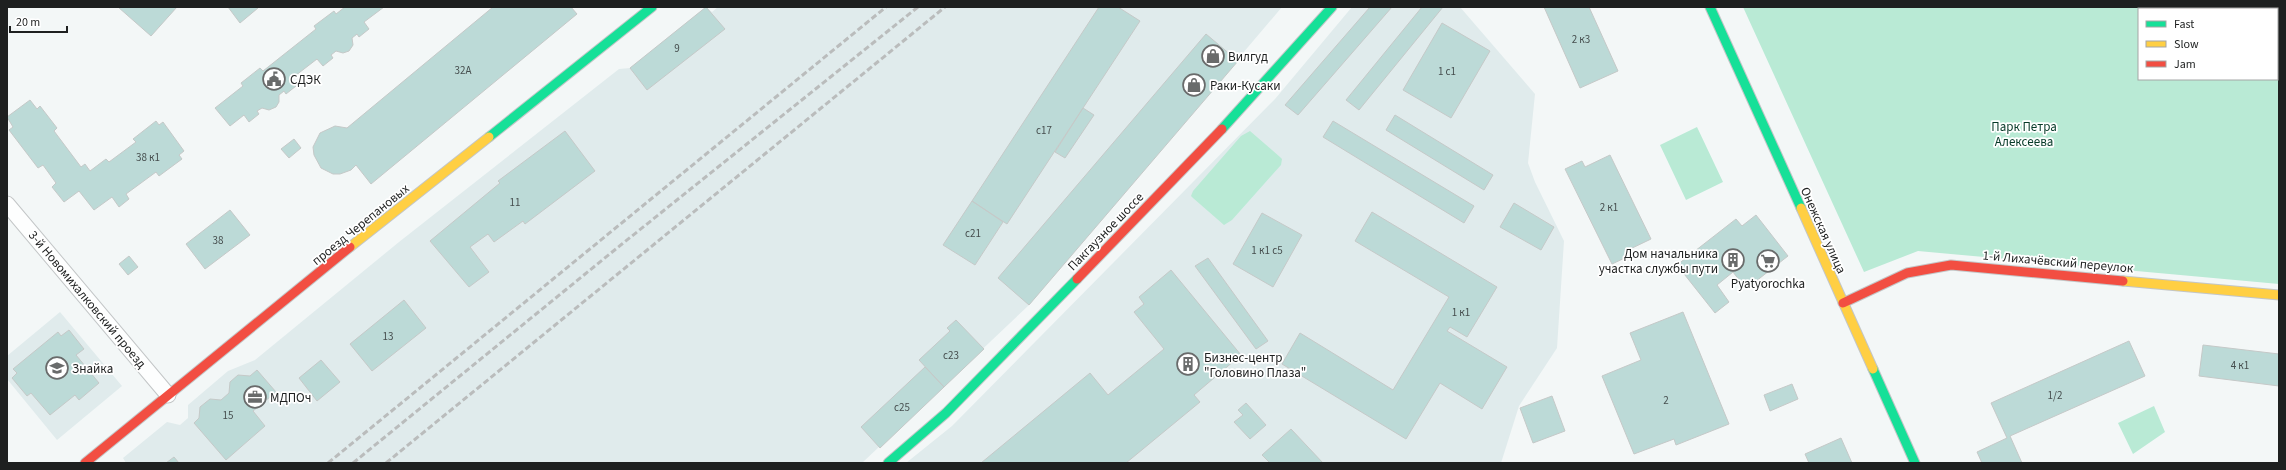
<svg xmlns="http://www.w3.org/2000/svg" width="2286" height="470" font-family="'Source Sans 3',sans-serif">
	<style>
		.built { fill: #e0ebec }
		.green { fill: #b9ead5; fill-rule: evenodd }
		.building { fill: #bcdad7; stroke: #c5c9c8 }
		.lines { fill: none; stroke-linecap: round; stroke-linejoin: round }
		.street-casing { stroke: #c3c6c7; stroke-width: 17 }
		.fast-casing { stroke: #c3c6c7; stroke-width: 11 }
		.slow-casing { stroke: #c3c6c7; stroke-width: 11 }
		.jam-casing { stroke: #c3c6c7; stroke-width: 11 }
		.street { stroke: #fdfefe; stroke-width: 15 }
		.fast { stroke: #16e098; stroke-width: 9 }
		.slow { stroke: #ffcf43; stroke-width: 9 }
		.jam { stroke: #f24e42; stroke-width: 9 }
		.rail { stroke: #babcbc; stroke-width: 3; stroke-dasharray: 6 3; stroke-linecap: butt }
		.labels { text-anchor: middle; stroke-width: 3.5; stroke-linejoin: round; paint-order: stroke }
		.number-label { font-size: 11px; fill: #464e4e }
		.poi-label { font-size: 13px; fill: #1e2020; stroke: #fff; text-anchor: start }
		.park-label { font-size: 13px; fill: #063a28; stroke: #fff }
		.street-label { font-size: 13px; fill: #1e2020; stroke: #fff }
	</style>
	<rect width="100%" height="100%" fill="#f3f7f7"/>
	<path class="built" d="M706 7 712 12 718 7H1282L1029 305 862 463H126L123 458 167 422 180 425 188 418V405L228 371 255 360 399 242 619 69 630 68Z
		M1352 7H1460L1535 94 1528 163 1535 182 1564 241 1557 348 1519 406 1501 463H906L952 426 1275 99Z
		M60 312 122 386 57 440 7 379V356Z"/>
	<path class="green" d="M1743 7H2279V284L1918 251 1864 272ZM2139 9H2277V79H2139Z
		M1697 127 1723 182 1686 200 1660 145Z
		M1250 131 1280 157 1282 159 1281 165 1232 220 1224 225 1193 198 1191 196 1193 191 1241 136Z
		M2154 406 2165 432 2133 454 2118 423Z"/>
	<path class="building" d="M118 7H177L151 36Z
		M228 7H257L258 8 240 23Z
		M345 7H384L364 22 369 29 359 37 357 34 352 38 353 45 349 51 343 53 336 51 331 55 333 58 323 66 317 59 291 79 296 86 286 94 284 91 279 95V102L276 107 269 110 262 108 257 111 259 114 249 122 244 115 230 126 215 108 243 86 241 83 260 68 263 71 316 29 314 26 334 11 336 14Z
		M493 7H571L577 14 371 184 356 165 351 170 340 174H333L321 168 314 155 313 147 320 133 335 126 347 128Z
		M706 7 725 29 647 90 630 68Z
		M1099 7H1118L1140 21 1007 224 972 201Z
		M1370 7H1392L1298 115 1285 105Z
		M1422 7H1443L1359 110 1346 100Z
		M1544 7H1589L1618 71 1580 88Z
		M1442 23 1490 51 1451 118 1403 90Z
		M1206 34 1238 61 1029 305 998 278Z
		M30 100 37 109 40 106 57 128 54 131 81 167 85 164 90 171 106 159 109 162 136 142 133 139 156 121 159 125 163 122 184 151 179 155 182 159 159 176 156 172 126 194 129 199 119 207 112 197 94 210 79 191 64 202 52 187 56 183 43 165 38 168 9 130 13 127 7 117Z
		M1083 108 1094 115 1065 158 1055 152Z
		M1395 115 1493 175 1484 190 1386 130Z
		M1333 121 1474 206 1464 223 1323 137Z
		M565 131 595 171 525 224 523 221 494 242 488 234 470 247 489 272 469 287 430 241 500 183 498 181Z
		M294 139 301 148 289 158 281 149Z
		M1610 155 1651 239 1626 251 1629 256 1612 264 1565 169 1582 161 1585 167Z
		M972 201 1003 222 975 265 943 245Z
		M1514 203 1554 227 1541 250 1500 227Z
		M230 210 250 235 205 269 186 244Z
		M1372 212 1497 287 1467 337 1450 327 1447 331 1507 367 1482 409 1440 383 1406 439 1282 364 1300 333 1393 390 1449 297 1355 241Z
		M1262 213 1302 235 1273 287 1233 264Z
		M1756 215 1788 256 1746 289 1733 272 1717 285 1729 302 1715 313 1677 265 1736 219 1742 226Z
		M129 256 138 267 128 275 119 264Z
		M1208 258 1268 341 1256 349 1195 266Z
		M1171 270 1241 355 1194 395 1200 402 1126 463H981L1090 373 1108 395 1164 349 1134 312 1144 304 1139 297Z
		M404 300 426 328 372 371 350 344Z
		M1683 312 1729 424 1676 445 1674 439 1634 454 1602 376 1641 360 1630 333Z
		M956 320 984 349 944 387 919 360 950 331 947 328Z
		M69 330 84 349 76 355 99 383 79 400 75 395 50 415 31 393 27 396 12 378 17 373 13 369 58 332 61 336Z
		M2129 341 2145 376 2010 436 2022 463H1982L1977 452 2007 438 1991 403Z
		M2203 345 2279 354V386L2199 376Z
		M321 360 340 382 317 401 299 378Z
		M925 367 944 387 880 448 861 427Z
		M257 370 276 392 253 411 265 426 226 460 194 423 199 418 200 407 210 399 221 400 229 393 230 382 238 375 250 376Z
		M1792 384 1798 399 1770 411 1764 395Z
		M1552 396 1565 431 1533 443 1520 408Z
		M1246 403 1266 425 1250 439 1234 422 1243 415 1238 410Z
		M1291 429 1323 463H1270L1262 455Z
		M1841 438 1852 463H1809L1805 454Z
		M174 457 179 463H166Z"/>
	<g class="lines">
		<g class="street-casing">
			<path id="street" d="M7 204 168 395"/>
		</g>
		<g class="fast-casing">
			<path id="fast" d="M1710 7 1801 208
				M1222 129 1332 7
				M489 137 652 7
				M1873 369 1915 463
				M888 463 946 413 1077 279"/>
		</g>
		<g class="slow-casing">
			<path id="slow" d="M1801 208 1873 369
				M350 247 489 137
				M2123 281 2279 295"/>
		</g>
		<g class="jam-casing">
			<path id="jam" d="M1077 279 1222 129
				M1843 303 1907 273 1951 265 2123 281
				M85 463 350 247"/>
		</g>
		<use href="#street" class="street"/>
		<use href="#fast" class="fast"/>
		<use href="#slow" class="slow"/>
		<use href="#jam" class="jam"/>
		<path class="rail" d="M328 463 886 7
			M353 463 622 244 918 7
			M386 463 945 7"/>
	</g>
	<defs>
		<g id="shop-ring" transform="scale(1.15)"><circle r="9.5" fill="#fff" stroke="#696b6b" stroke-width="1.5"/><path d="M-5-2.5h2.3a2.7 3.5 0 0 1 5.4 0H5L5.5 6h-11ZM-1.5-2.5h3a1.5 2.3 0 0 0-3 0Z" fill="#696b6b"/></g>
		<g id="civic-ring" transform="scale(1.15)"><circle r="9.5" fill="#fff" stroke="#696b6b" stroke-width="1.5"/><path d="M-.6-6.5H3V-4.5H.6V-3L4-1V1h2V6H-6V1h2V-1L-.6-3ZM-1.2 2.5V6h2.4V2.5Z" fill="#696b6b"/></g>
		<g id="building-ring" transform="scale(1.15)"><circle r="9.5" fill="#fff" stroke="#696b6b" stroke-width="1.5"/><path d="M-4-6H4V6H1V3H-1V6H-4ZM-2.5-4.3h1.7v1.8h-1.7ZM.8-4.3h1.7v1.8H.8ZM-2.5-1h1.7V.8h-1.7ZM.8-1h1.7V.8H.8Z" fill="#696b6b"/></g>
		<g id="supermarket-ring" transform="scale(1.15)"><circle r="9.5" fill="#fff" stroke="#696b6b" stroke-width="1.5"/><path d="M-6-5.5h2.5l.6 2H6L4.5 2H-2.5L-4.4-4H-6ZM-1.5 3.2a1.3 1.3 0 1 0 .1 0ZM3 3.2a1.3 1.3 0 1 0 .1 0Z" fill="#696b6b"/></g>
		<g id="school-ring" transform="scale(1.15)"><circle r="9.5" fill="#fff" stroke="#696b6b" stroke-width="1.5"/><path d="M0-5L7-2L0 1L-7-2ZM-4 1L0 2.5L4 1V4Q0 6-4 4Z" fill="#696b6b"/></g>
		<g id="office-ring" transform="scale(1.15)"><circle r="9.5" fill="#fff" stroke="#696b6b" stroke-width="1.5"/><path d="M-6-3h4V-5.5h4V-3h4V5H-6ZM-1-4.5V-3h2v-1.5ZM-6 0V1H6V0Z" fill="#696b6b"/></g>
	</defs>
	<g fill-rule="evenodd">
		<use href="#shop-ring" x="1213" y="56"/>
		<use href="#civic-ring" x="274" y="79"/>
		<use href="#shop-ring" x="1194" y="85"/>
		<use href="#building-ring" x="1733" y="260"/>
		<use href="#supermarket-ring" x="1768" y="261"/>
		<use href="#building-ring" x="1188" y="364"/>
		<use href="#school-ring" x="57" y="368"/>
		<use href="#office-ring" x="255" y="397"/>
	</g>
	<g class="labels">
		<g class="number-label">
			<text x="1581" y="43">2 к3</text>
			<text x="677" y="52">9</text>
			<text x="463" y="74">32А</text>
			<text x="1447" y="75">1 с1</text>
			<text x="1044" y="134">с17</text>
			<text x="148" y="161">38 к1</text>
			<text x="515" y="206">11</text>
			<text x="1609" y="211">2 к1</text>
			<text x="973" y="237">с21</text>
			<text x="218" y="244">38</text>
			<text x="1267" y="254">1 к1 с5</text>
			<text x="1461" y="316">1 к1</text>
			<text x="388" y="340">13</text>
			<text x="951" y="359">с23</text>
			<text x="2240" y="369">4 к1</text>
			<text x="2055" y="399">1/2</text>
			<text x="1666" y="404">2</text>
			<text x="902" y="411">с25</text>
			<text x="228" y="419">15</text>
		</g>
		<g class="poi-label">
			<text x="1228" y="61">Вилгуд</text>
			<text x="290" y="84">СДЭК</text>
			<text x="1210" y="90">Раки-Кусаки</text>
			<text x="1718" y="258" text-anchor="end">Дом начальника<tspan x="1718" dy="15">участка службы пути</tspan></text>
			<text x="1768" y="288" text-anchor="middle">Pyatyorochka</text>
			<text x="1204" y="362">Бизнес-центр<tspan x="1204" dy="15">"Головино Плаза"</tspan></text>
			<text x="72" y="373">Знайка</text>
			<text x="270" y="402">МДПОч</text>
		</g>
		<g class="park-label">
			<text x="2024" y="131">Парк Петра<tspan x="2024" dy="15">Алексеева</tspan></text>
		</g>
		<g class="street-label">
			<text transform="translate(360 224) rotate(-39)" y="5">проезд Черепановых</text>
			<text transform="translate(1824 230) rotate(66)" y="5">Онежская улица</text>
			<text transform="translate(1105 231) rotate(-46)" y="5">Пакгаузное шоссе</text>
			<text transform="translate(2058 261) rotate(5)" y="5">1-й Лихачёвский переулок</text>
			<text transform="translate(88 299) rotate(50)" y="5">3-й Новомихалковский проезд</text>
		</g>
	</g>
	<rect width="2286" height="470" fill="none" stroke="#1e2020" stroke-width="16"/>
	<rect x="2138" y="8" width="140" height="72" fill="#ffffff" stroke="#a5a6a6"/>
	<rect x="2146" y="21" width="20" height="6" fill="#16e098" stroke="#a5a6a6"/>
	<text x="2174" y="28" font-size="12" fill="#1e2020">Fast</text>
	<rect x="2146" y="41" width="20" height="6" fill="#ffcf43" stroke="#a5a6a6"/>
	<text x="2174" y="48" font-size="12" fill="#1e2020">Slow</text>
	<rect x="2146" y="61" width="20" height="6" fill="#f24e42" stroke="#a5a6a6"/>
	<text x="2174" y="68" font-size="12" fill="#1e2020">Jam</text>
	<path d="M10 26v6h57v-6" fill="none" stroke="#1e2020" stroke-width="2"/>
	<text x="16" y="26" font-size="12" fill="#1e2020" stroke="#ffffff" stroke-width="3" paint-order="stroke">20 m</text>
</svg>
